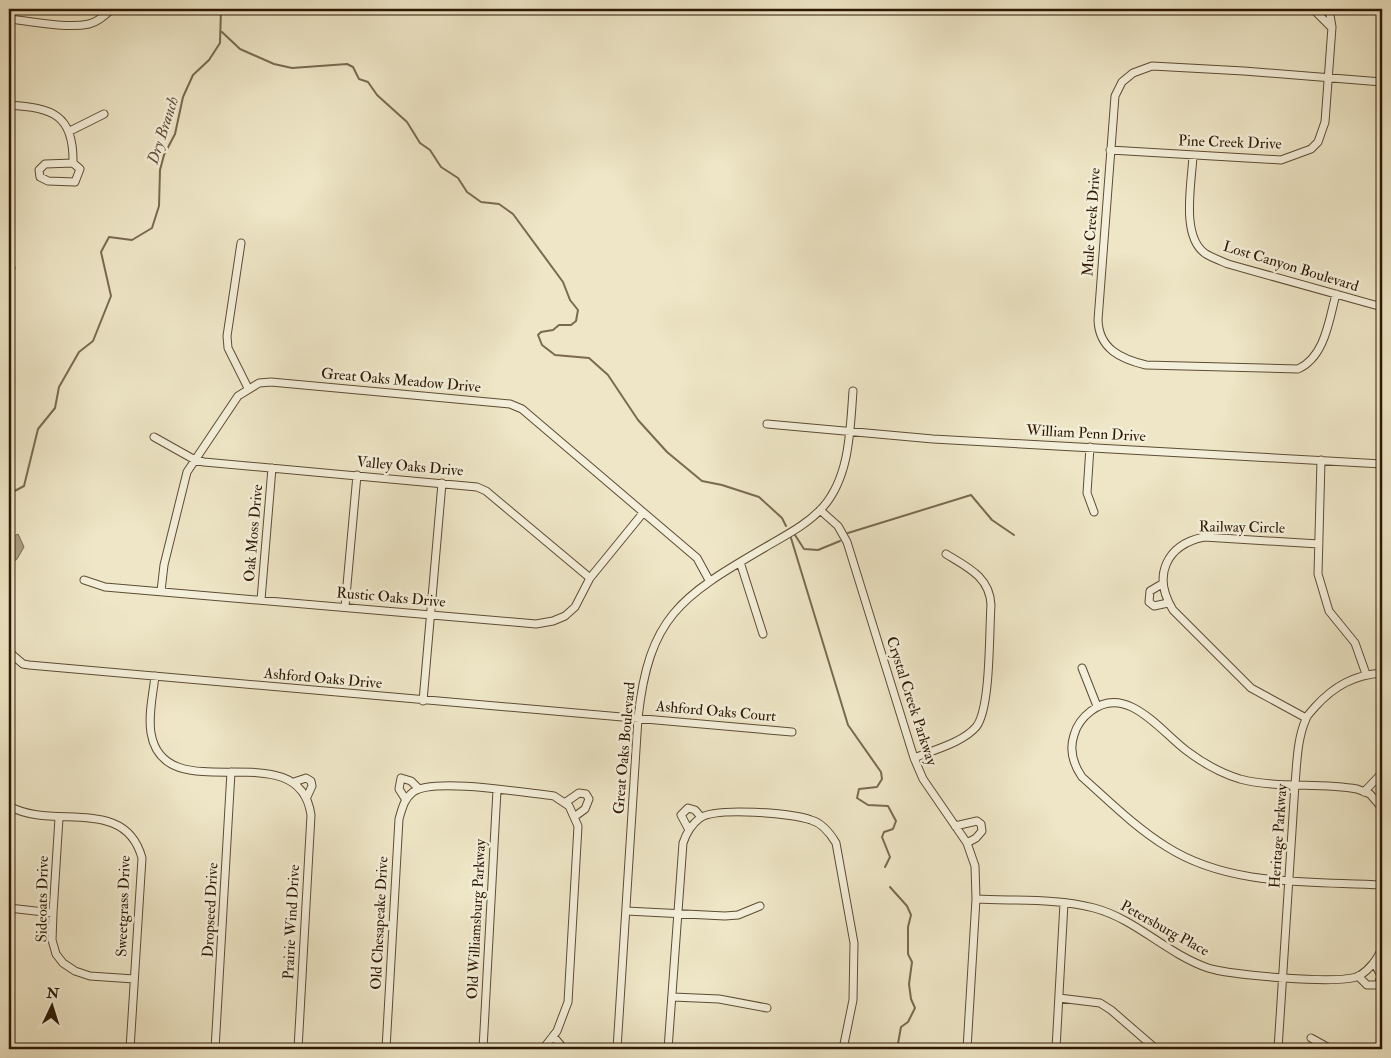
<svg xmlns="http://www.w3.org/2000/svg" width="1391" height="1058" font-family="'IM FELL Double Pica',serif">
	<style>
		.water { fill: #aca084; stroke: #796a51 }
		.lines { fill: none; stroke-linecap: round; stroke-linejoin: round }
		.stream { stroke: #796a51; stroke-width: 2 }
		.minor-casing { stroke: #5d4c34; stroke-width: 9 }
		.minor { stroke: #f4efda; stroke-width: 7 }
		.labels { text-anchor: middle; stroke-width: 5; stroke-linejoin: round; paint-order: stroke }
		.street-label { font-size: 15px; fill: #2d1804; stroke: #f4efda }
		.water-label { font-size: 16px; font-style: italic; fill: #604e37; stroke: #f4efda }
	</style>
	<rect width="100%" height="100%" fill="#eee6c6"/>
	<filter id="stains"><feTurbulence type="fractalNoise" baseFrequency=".004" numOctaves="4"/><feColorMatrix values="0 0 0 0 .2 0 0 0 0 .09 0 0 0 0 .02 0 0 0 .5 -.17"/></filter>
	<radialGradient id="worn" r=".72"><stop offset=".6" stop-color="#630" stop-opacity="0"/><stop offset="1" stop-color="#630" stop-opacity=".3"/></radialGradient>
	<path class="water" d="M18 534 24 547 17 559 9 565V539Z"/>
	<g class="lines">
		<path class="stream" d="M222 32 240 49 274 64 292 68 347 64 353 67 359 79 368 82 377 95 407 122 420 143 430 150 441 167 458 178 467 192 481 202 499 204 513 214 563 282 570 300 578 310 576 321 571 325H559L553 330 541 332 538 335 542 345 555 355 589 358 608 375 638 420 667 452 702 481 722 485 759 497 782 518 786 526
			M9 494 24 486 38 429 55 408 59 387 79 352 93 341 111 296 101 252 109 237 132 240 152 228 159 206 160 170 164 155 175 134 183 97 193 75 209 60 220 43 221 9
			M848 533 971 495 992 520 1014 535
			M795 535 804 549 818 550 840 541
			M791 538 848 725 881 772 882 779 877 787 859 789 857 798 868 805 888 806 896 821 893 829 884 832 882 837 890 857 885 867
			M890 887 907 906 911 915 908 927V954L912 962 909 984 911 999 915 1008 908 1022 901 1027 897 1049"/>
		<g class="minor-casing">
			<path id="minor" d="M1313 9 1331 27
				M9 19C32 21 66 29 89 24 98 22 105 15 112 9
				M9 105C52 108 74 114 73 163L80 169 75 182 48 181 40 177 39 170 45 164 73 163
				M70 131 104 114
				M1110 150 1281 160 1311 149 1318 142 1325 122 1332 27 1329 9
				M1193 155C1192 182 1180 237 1206 254 1213 258 1221 261 1228 264L1382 307
				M241 243 227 336 228 348 248 388
				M9 267 11 268
				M1336 294C1329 320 1325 357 1298 369L1146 365C1121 359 1099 349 1098 320L1115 96 1122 82 1133 73 1152 66 1244 71 1382 82
				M767 424 933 439 1382 464
				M154 437 195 460 204 462 477 487 486 491 590 578
				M1090 447 1087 493 1094 512
				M1321 460 1318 574 1329 611 1355 643 1366 674
				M820 510 838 526 847 542 914 758 923 779 967 843 975 866 976 899 967 1049
				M740 562 763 634
				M84 580 105 587 536 624 553 621 565 616 575 607 590 578 643 513
				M1162 584 1150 591 1149 602 1154 606 1168 603
				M161 591 164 565 187 472 238 396 259 383 271 382 510 404 522 409 697 558 709 580
				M261 600 272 468
				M345 607 357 475
				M9 652 23 664 29 665 792 732
				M1082 668 1097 706
				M155 676C153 694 148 715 151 733 164 813 299 730 311 815L298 1049
				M423 701 442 483
				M1306 718 1251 688 1173 610C1152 576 1166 545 1204 537L1319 544
				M914 758C933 750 962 743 976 727 991 709 989 631 991 605 990 577 967 567 946 554
				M294 782 306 778 311 781 312 786 307 797
				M1364 792 1382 773
				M406 800 399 789 401 778 411 781 419 789
				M566 802 579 793 586 794 589 799 585 809 574 817
				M9 806C53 831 125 795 142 858L130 1049
				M1382 808 1370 794 1357 789C1319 782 1278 789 1240 779 1220 773 1203 763 1187 751 1161 732 1127 683 1091 711 1083 717 1077 724 1074 735 1069 750 1073 764 1082 777 1109 801 1136 828 1167 847 1230 887 1311 881 1382 885
				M59 818 53 913 52 940 56 954 63 963 75 971 90 976 134 979
				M955 826 977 821 981 824 982 831 976 838 967 843
				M689 830 681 815 688 808 695 810 701 817
				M976 899C1014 901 1057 898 1094 908 1136 919 1167 954 1208 968 1230 975 1339 985 1359 976 1369 970 1379 958 1382 947
				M9 908 53 913
				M626 911 725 916 738 915 760 906
				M1358 976 1367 985H1378L1381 976 1374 962
				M673 997 719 999 767 1008
				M1059 998 1100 1003 1111 1010 1156 1049
				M553 1036 564 1049
				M1311 1038 1331 1049
				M215 1049 231 772
				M386 1049 399 819C402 809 404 799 413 792 433 777 526 793 554 796L569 806 578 826 568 1002 557 1031 543 1049
				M483 1049 497 790
				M617 1049 638 718C649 617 680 597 764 548 784 536 807 525 823 507 850 476 850 430 853 391
				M668 1049 683 843C686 834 692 824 700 818 716 807 792 813 811 820 822 823 830 833 836 843L854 943 853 1000 843 1049
				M1056 1049 1064 903
				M1278 1049 1295 784C1297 763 1297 739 1306 719 1307 715 1312 711 1315 707 1334 686 1354 675 1382 673"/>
		</g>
		<use href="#minor" class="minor"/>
	</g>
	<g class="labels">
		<g class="street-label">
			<text transform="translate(1230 142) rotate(2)" y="5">Pine Creek Drive</text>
			<text transform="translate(1091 222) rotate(-86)" y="5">Mule Creek Drive</text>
			<text transform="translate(1291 266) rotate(17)" y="5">Lost Canyon Boulevard</text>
			<text transform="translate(401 380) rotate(5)" y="5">Great Oaks Meadow Drive</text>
			<text transform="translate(1086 433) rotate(3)" y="5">William Penn Drive</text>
			<text transform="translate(410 466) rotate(5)" y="5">Valley Oaks Drive</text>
			<text transform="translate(1242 527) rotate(1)" y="5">Railway Circle</text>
			<text transform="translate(253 533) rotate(-85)" y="5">Oak Moss Drive</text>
			<text transform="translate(391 597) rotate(5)" y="5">Rustic Oaks Drive</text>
			<text transform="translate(323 678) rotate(5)" y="5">Ashford Oaks Drive</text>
			<text transform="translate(912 701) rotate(72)" y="5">Crystal Creek Parkway</text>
			<text transform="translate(716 711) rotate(5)" y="5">Ashford Oaks Court</text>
			<text transform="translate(624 748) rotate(-85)" y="5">Great Oaks Boulevard</text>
			<text transform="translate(1278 836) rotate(-86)" y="5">Heritage Parkway</text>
			<text transform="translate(42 899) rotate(-89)" y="5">Sideoats Drive</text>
			<text transform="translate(123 906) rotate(-88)" y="5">Sweetgrass Drive</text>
			<text transform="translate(210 910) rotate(-87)" y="5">Dropseed Drive</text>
			<text transform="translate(476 919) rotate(-87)" y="5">Old Williamsburg Parkway</text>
			<text transform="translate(291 922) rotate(-87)" y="5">Prairie Wind Drive</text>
			<text transform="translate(379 923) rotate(-87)" y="5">Old Chesapeake Drive</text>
			<text transform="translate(1165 928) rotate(29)" y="5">Petersburg Place</text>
		</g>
		<g class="water-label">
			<text transform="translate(162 130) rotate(-72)" y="6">Dry Branch</text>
		</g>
	</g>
	<rect width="1391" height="1058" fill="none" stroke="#eee6c6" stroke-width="30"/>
	<rect x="10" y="10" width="1371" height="1038" fill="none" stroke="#2d1804" stroke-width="2.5"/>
	<rect x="15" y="15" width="1361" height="1028" fill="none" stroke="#2d1804"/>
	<g transform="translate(52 1006) rotate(4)" stroke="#f4efda" stroke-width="4" paint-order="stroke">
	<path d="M0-4L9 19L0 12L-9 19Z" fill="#2d1804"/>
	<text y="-8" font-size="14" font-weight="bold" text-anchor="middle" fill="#2d1804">N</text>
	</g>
	<rect width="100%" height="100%" filter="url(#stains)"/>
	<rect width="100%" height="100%" fill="url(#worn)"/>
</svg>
